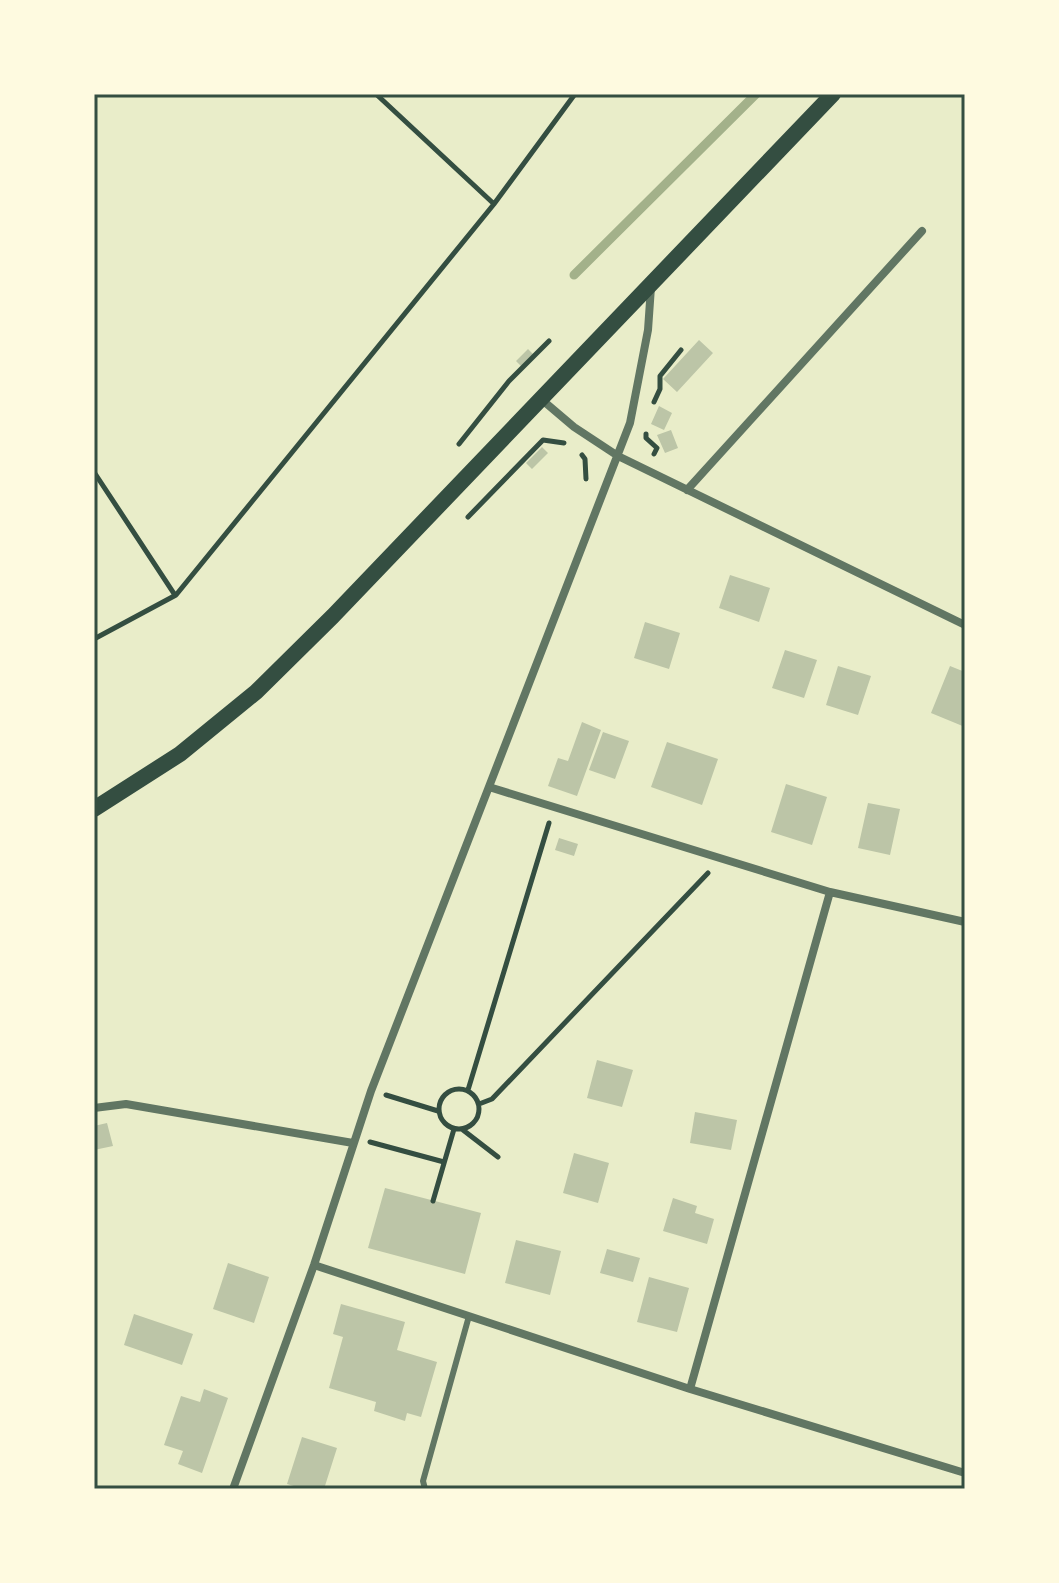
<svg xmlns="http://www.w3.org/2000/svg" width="1059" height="1583" font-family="'Titillium Web',sans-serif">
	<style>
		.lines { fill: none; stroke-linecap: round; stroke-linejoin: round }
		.stream { stroke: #a3b18a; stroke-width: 9 }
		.building { fill: #bcc5a7 }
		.path { stroke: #344e41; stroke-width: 5 }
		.service { stroke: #617663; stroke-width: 6 }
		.minor { stroke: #617663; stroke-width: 8 }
		.secondary { stroke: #344e41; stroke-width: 16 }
		.neatline { fill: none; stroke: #344e41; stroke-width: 3 }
	</style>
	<rect width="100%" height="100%" fill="#e9edc9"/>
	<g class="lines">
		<path class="stream" d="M574 275 756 94"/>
	</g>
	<path class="building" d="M699 340 713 353 677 392 663 379Z
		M528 349 533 354 521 366 516 361Z
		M659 406 672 413 664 430 651 424Z
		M671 430 678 448 665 453 657 435Z
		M542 447 548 453 532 469 526 463Z
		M730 575 770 588 759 622 719 608Z
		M645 622 680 633 669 669 634 658Z
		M785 650 817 660 804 698 772 688Z
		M838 666 871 676 858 715 826 705Z
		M950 666 965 672V727L931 713Z
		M582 722 601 730 577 796 548 786 558 758 568 761Z
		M603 732 629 741 615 779 589 770Z
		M667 742 718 759 702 805 651 787Z
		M786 784 827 797 812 845 771 832Z
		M868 803 900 809 890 855 858 848Z
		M559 838 578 844 574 856 555 850Z
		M597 1060 633 1070 622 1107 587 1098Z
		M695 1112 737 1120 731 1150 690 1143Z
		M107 1123 113 1146 94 1150V1126Z
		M574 1153 609 1163 598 1203 563 1193Z
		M385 1188 481 1213 465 1274 368 1248Z
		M673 1198 697 1206 695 1213 714 1219 707 1244 663 1231Z
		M516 1240 561 1251 550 1295 505 1283Z
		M607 1249 640 1258 633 1282 600 1273Z
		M228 1263 269 1277 254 1323 213 1309Z
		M649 1277 689 1288 677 1332 637 1322Z
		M341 1304 405 1322 397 1350 437 1362 421 1417 407 1413 405 1421 374 1411 376 1402 329 1388 343 1337 333 1334Z
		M134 1314 193 1334 182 1365 124 1345Z
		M204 1389 228 1398 202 1473 178 1464 183 1451 164 1445 181 1396 200 1402Z
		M302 1437 337 1448 324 1489H304L287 1484Z"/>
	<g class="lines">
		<path class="path" d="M376 94 494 204
			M654 402 660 389V376L681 350
			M646 434V438L657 448 654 454
			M459 444 509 381 549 341
			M582 455 585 459 586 479
			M94 472 175 595
			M468 517 543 440 564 443
			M94 639 176 595 494 204 575 94
			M439 1109a20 20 0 1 1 40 0a20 20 0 1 1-40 0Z
			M468 1090 549 823
			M386 1095 438 1111
			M479 1104 492 1099 708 873
			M463 1130 498 1157
			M370 1142 444 1162
			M433 1201 454 1129"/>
		<path class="service" d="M425 1489 423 1481 469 1316"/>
		<path class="minor" d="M541 399 574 427 618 456 965 625
			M687 490 922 231
			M489 787 830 892 965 922
			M94 1108 126 1104 353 1143
			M314 1265 690 1389 965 1473
			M690 1389 830 892
			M233 1489 314 1265 371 1091 630 423 648 330 651 287"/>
		<path class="secondary" d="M94 809 180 754 256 692 333 616 833 94"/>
	</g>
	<rect width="1059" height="1583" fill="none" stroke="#fefae0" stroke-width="192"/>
	<rect x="96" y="96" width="867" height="1391" class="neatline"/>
</svg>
